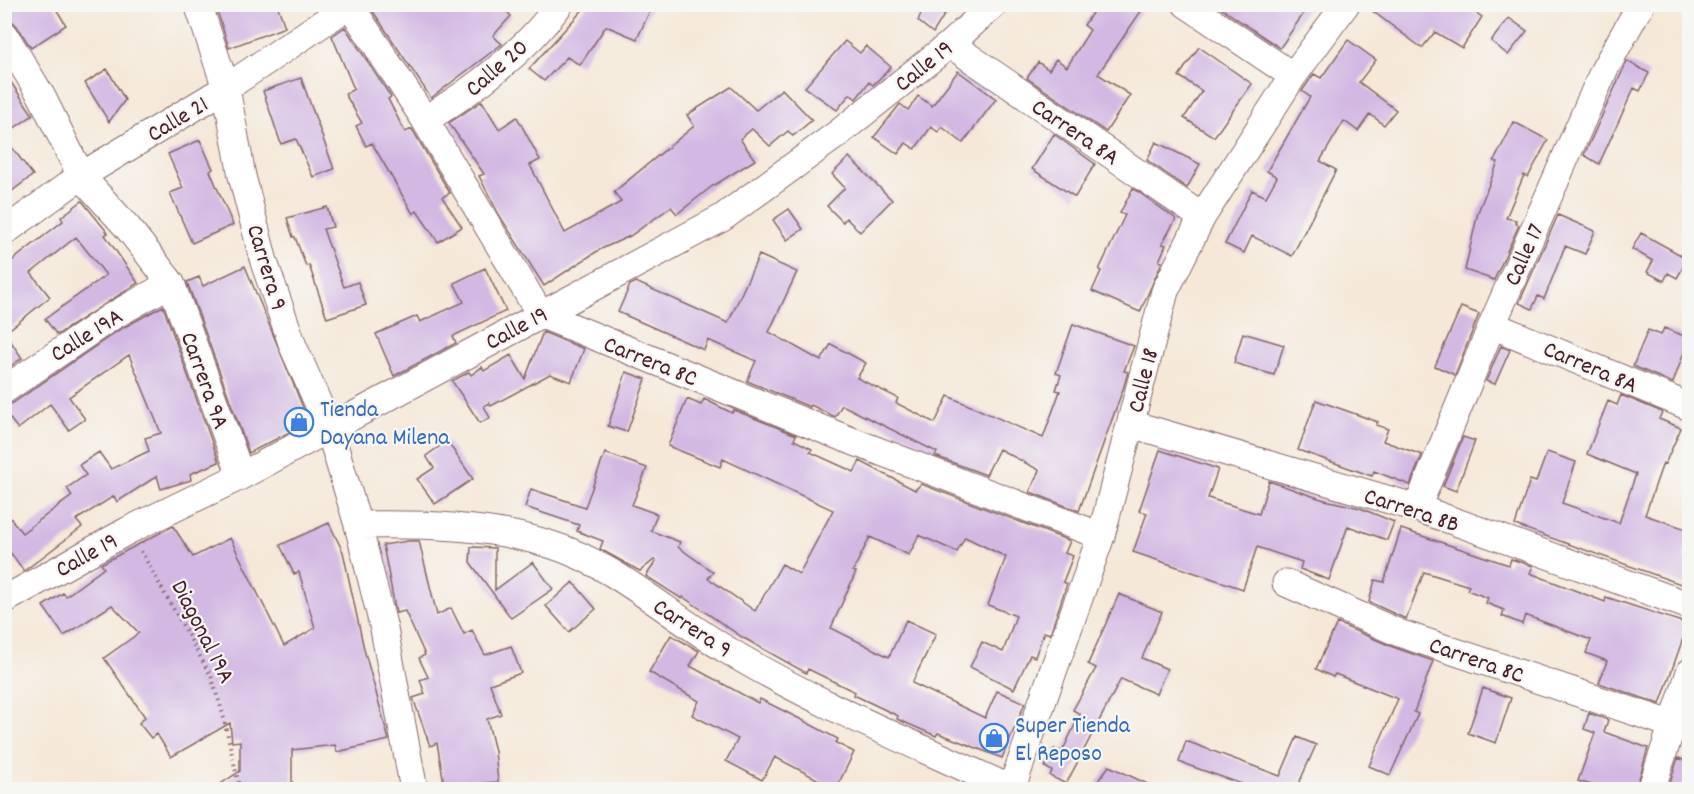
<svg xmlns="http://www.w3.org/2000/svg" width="1694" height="794" font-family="Dekko,sans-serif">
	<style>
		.building { fill: #d2b8e3 }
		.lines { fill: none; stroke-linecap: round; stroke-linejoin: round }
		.street-casing { stroke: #866568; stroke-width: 29 }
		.path { stroke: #866568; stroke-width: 4; stroke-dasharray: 1.5 4.5; stroke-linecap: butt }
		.street { stroke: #fff; stroke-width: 27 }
		.labels { text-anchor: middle; stroke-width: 4.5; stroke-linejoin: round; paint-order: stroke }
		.street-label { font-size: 24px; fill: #4a1f2b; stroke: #f6f6f2 }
		.shop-label { font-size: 24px; fill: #366cbe; stroke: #f6f6f2; text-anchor: start }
	</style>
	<rect width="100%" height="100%" fill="#f6f6f2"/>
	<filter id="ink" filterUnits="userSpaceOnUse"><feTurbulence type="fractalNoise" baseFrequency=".0167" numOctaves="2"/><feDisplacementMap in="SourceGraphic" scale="12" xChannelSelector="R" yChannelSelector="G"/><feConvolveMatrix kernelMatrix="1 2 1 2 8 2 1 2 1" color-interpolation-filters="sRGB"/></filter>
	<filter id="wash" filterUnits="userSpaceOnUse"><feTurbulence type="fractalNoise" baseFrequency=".008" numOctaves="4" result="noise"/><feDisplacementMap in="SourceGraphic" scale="24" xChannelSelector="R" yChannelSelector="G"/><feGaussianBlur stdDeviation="1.35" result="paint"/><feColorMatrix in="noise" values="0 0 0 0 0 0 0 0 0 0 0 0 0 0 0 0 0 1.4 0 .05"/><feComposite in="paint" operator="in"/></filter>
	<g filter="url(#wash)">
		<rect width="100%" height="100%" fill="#f5e8d8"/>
		<g id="blocks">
			<path class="building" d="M4 4H53L66 25 31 48 17 26 4 13Z
				M215 4H277L285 27 229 48Z
				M368 4H500L511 16 493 36 502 44 431 98Z
				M588 4H653L637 39 606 26 580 65 567 57 544 81 529 69Z
				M925 4H951L933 33 918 21Z
				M1098 4H1146L1098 74 1130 95 1106 132 1027 78 1038 62 1049 70 1056 59 1067 67 1090 30 1084 25Z
				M1215 4H1310L1280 48Z
				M1363 4H1463L1482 17 1462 48 1435 32 1422 48Z
				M1509 18 1527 31 1508 55 1491 41Z
				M345 27 391 97 388 99 405 132 412 129 450 193 442 197 462 227 438 242 417 211 413 214 372 143 366 146 356 126 362 123 345 94 354 89 332 36Z
				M1348 40 1376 60 1359 82 1396 110 1384 125 1370 114 1358 131 1344 121 1320 161 1336 170 1292 256 1252 236 1244 253 1225 244 1252 190 1266 197 1277 177 1267 171 1310 97 1302 91 1314 74 1321 78Z
				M845 41 860 53 866 46 891 67 873 85 869 82 856 99 850 94 837 110 805 87Z
				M1199 47 1252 84 1214 137 1184 118 1202 91 1179 76Z
				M1627 61 1649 73 1640 91 1634 88 1599 164 1584 155Z
				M107 69 125 100 109 122 85 83Z
				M958 71 996 99 963 143 942 127 938 132 931 127 915 149 906 143 898 154 874 137 900 104 908 110 918 96 932 106Z
				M4 72 33 115 4 135Z
				M301 78 334 169 313 177 296 139 281 144 263 91Z
				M731 87 756 110 782 89 812 120 793 136 788 131 770 146 752 129 740 139 755 160 711 187 677 214 671 207 630 236 599 250 544 286 498 213 479 176 484 174 449 123 482 101 499 129 517 117 540 160 530 165 565 233 621 202 614 192 694 126 687 115Z
				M1514 122 1548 140 1528 177 1524 175 1506 218 1516 220 1515 223 1519 225 1494 280 1465 270 1478 212 1498 162 1494 161Z
				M1054 134 1095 164 1075 197 1032 169Z
				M4 137 33 175 4 197Z
				M200 140 213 169 210 171 233 225 192 243 170 193 183 188 168 154Z
				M1156 142 1200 164 1187 188 1147 160Z
				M849 157 892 200 860 232 846 218 843 222 827 206 845 188 832 174Z
				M1133 188 1176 219 1162 244 1166 245 1159 261 1162 262 1140 312 1092 291 1101 271 1099 270 1125 215 1120 213Z
				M82 201 108 233 105 235 138 283 57 335 45 319 106 275 76 237 31 273 50 297 5 333 22 358 4 371V267L63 221 61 217Z
				M327 207 333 227 323 229 344 287 358 282 366 305 327 318 309 265 306 266 295 237H293L287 218Z
				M789 209 803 229 787 240 773 220Z
				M1558 215 1595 231 1585 254 1565 246 1544 299 1538 296 1532 309 1519 303Z
				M1641 233 1688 259 1677 278 1668 273 1664 281 1647 272 1653 261 1632 249Z
				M759 255 797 272 769 332 821 361 831 344 866 363 857 378 898 398 896 403 935 423 948 396 1043 438 1060 391 1056 390 1061 375 1056 373 1073 324 1134 346 1124 371 1128 372 1123 389 1079 511 1030 492 1039 470 999 449 986 475 935 456 937 452 842 405 835 417 811 405 810 407 747 381 756 361 708 340 704 350 618 312 630 285 636 282 728 323Z
				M245 266 309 422 249 453 187 282 199 277 203 286Z
				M485 268 506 311 453 336 456 343 394 376 376 334 417 316 420 322 464 302 454 283Z
				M163 306 219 462 190 474 191 480 161 489 157 476 117 502 114 496 76 520 82 527 24 571 4 544V510L22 533 72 496 67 488 86 475 79 465 99 452 111 469 149 451 145 438 161 433 129 355 69 397 85 419 69 430 50 404 18 429 4 411V406L13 403 119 330Z
				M1461 307 1479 314 1455 375 1435 366Z
				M1664 328 1689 338 1673 383 1633 366 1648 330 1661 335Z
				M543 332 584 349 571 382 550 374 491 406 489 403 484 406 490 418 480 423 452 381 469 372 471 375 482 367 484 371 511 355 525 379Z
				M1243 333 1284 345 1274 375 1234 363Z
				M1501 346 1510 350 1495 384 1486 381Z
				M626 372 646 379 627 432 608 426Z
				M1621 395 1662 412 1659 419 1681 428 1665 464 1663 463 1645 515 1689 530V541L1684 558 1689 560V587L1515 525 1530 480 1536 482 1547 452 1576 462 1562 503 1619 523 1636 474 1587 454 1608 401 1617 405Z
				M687 399 701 405 704 399 732 413 734 410 796 435 794 440 812 449 810 452 854 472 860 461 915 490 921 484 1070 541 1065 553 1073 556 1063 582 1067 584 1050 634 1044 632 1035 657 1030 655 1014 689 970 667 982 642 1003 652 1016 616 988 605 1006 557 965 537 957 552 919 535 909 555 870 537 853 571 856 572 831 628 889 657 906 620 936 634 912 683 985 718 997 691 1025 703 1002 758 938 733 936 736 897 719 898 716 854 695 855 692 808 669 806 673 742 637 683 597 682 599 646 576 656 561 654 560 640 571 636 569 600 549 603 541 577 531 579 525 525 507 531 489 585 507 605 453 647 468 632 505 657 514 651 531 680 542 678 547 713 572 708 578 755 611 782 564 799 574 833 510 723 459 720 467 668 446Z
				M1316 400 1378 422 1376 425 1388 429 1383 441 1422 455 1410 485 1374 471 1372 476 1298 450Z
				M1463 437 1475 441 1456 491 1443 486Z
				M447 441 473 479 435 504 417 479 434 468 426 456Z
				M1160 450 1218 469 1208 498 1259 514 1269 481 1321 499 1360 508 1394 522 1387 540 1348 526 1329 580 1300 569 1302 562 1257 547 1243 589 1133 552 1147 513 1139 511Z
				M329 523 343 552 364 649 389 740 337 752 335 745 292 750V789H213L240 771V741L232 742 230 723 171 757 157 734 151 738 139 723 145 717 104 658 139 633 112 605 64 636 43 606 63 593 66 596 104 568 101 564 173 526 193 557 230 538 284 646 315 628 299 572 294 574 280 545Z
				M1401 529 1509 565 1511 559 1533 566 1530 573 1605 602 1606 597 1688 624 1660 704 1599 683 1607 661 1586 653 1591 640 1525 615 1522 624 1502 616 1504 610 1486 603 1488 598 1467 590 1469 586 1424 572 1406 619 1369 602 1375 580 1384 582Z
				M408 541H419L437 615 451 608 464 634 472 630 485 655 511 646 521 673 490 684 501 714 487 719 495 751 498 782 483 783 484 789H445L437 743 430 746 413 698 425 694 420 680 428 677 419 658 425 655 405 611 396 613 383 545Z
				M471 547 495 548V590L533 562 553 589 511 618 470 562Z
				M573 582 596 609 569 632 546 606Z
				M1119 594 1162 612 1142 658 1167 669 1156 694 1121 679 1066 784 1050 776 1052 771 1045 767 1054 749 1062 752 1080 714 1073 710 1096 668 1088 664Z
				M1337 623 1393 647 1433 661 1414 712 1418 714 1390 775 1369 766 1398 699 1335 674 1333 677 1316 669Z
				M671 635 699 651 690 666 758 703 760 699 802 720 838 739 836 743 854 752 836 789 775 757 762 780 726 761 738 739 692 715 699 701 649 672Z
				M1483 688 1511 698 1496 743 1468 733Z
				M1589 713 1608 720 1604 732 1648 748 1636 789H1604L1578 781 1595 733 1584 729Z
				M1297 737 1316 745 1299 783 1311 787 1310 789H1256L1179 762 1186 741 1280 776Z
				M1678 758 1689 762V789H1668Z
				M1109 766 1158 789H1092Z"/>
		</g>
	</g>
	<g filter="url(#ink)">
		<use href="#blocks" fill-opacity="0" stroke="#866568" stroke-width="1.5"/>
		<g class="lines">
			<g class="street-casing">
				<path id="street" d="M198 4 226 88 242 176 264 262 293 346 329 428 358 525 384 629 414 790
					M1186 4 1293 76
					M350 5 425 120 540 314 839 436 1101 536
					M4 34 42 97 81 176 128 228 171 283 241 476
					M950 44 1202 217
					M425 120C475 89 524 53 560 4
					M4 232 81 176 226 88 351 4
					M1492 325 1690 407
					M4 390 111 317 171 283
					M1131 424 1417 508 1690 606
					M1417 508 1492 325 1604 70 1641 4
					M358 525C422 524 490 525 552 545 614 564 671 617 727 650 818 705 917 745 1013 790
					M1286 583 1399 633 1671 724
					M4 600 129 530 241 476 722 218 836 135 950 44 994 4
					M1011 790 1101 536 1165 291 1202 217 1293 76 1346 4
					M1651 790 1690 672"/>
			</g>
			<path class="path" d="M141 551 211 676 223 714 240 790"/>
			<use href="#street" class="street"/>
		</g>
	</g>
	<defs>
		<g id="shop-ring" transform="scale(1.5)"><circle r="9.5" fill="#f6f6f2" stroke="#3f7fe0" stroke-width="1.5"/><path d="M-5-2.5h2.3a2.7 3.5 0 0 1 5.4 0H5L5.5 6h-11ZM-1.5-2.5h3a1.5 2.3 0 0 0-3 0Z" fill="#3f7fe0"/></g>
	</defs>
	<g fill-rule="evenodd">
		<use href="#shop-ring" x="299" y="422"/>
		<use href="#shop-ring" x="994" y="738"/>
	</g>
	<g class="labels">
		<g class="street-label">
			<text transform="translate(923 65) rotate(-39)" y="8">Calle 19</text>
			<text transform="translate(496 67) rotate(-41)" y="8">Calle 20</text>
			<text transform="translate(177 118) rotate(-31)" y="8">Calle 21</text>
			<text transform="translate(1076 131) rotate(34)" y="8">Carrera 8A</text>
			<text transform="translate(1523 254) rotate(-66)" y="8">Calle 17</text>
			<text transform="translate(268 267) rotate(73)" y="8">Carrera 9</text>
			<text transform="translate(516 327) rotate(-28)" y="8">Calle 19</text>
			<text transform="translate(86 334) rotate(-32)" y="8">Calle 19A</text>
			<text transform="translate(651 360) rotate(22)" y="8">Carrera 8C</text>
			<text transform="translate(1591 366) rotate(23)" y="8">Carrera 8A</text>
			<text transform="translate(206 380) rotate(70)" y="8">Carrera 9A</text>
			<text transform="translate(1142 380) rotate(-76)" y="8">Calle 18</text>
			<text transform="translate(1412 509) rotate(18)" y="8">Carrera 8B</text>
			<text transform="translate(86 554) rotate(-29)" y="8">Calle 19</text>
			<text transform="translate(693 627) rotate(33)" y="8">Carrera 9</text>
			<text transform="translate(204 631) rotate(63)" y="8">Diagonal 19A</text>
			<text transform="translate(1477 659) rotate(19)" y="8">Carrera 8C</text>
		</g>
		<g class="shop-label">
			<text x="320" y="416">Tienda<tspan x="320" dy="28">Dayana Milena</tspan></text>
			<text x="1015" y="732">Super Tienda<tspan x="1015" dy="28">El Reposo</tspan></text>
		</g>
	</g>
	<rect width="1694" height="794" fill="none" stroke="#f6f6f2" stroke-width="24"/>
</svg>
